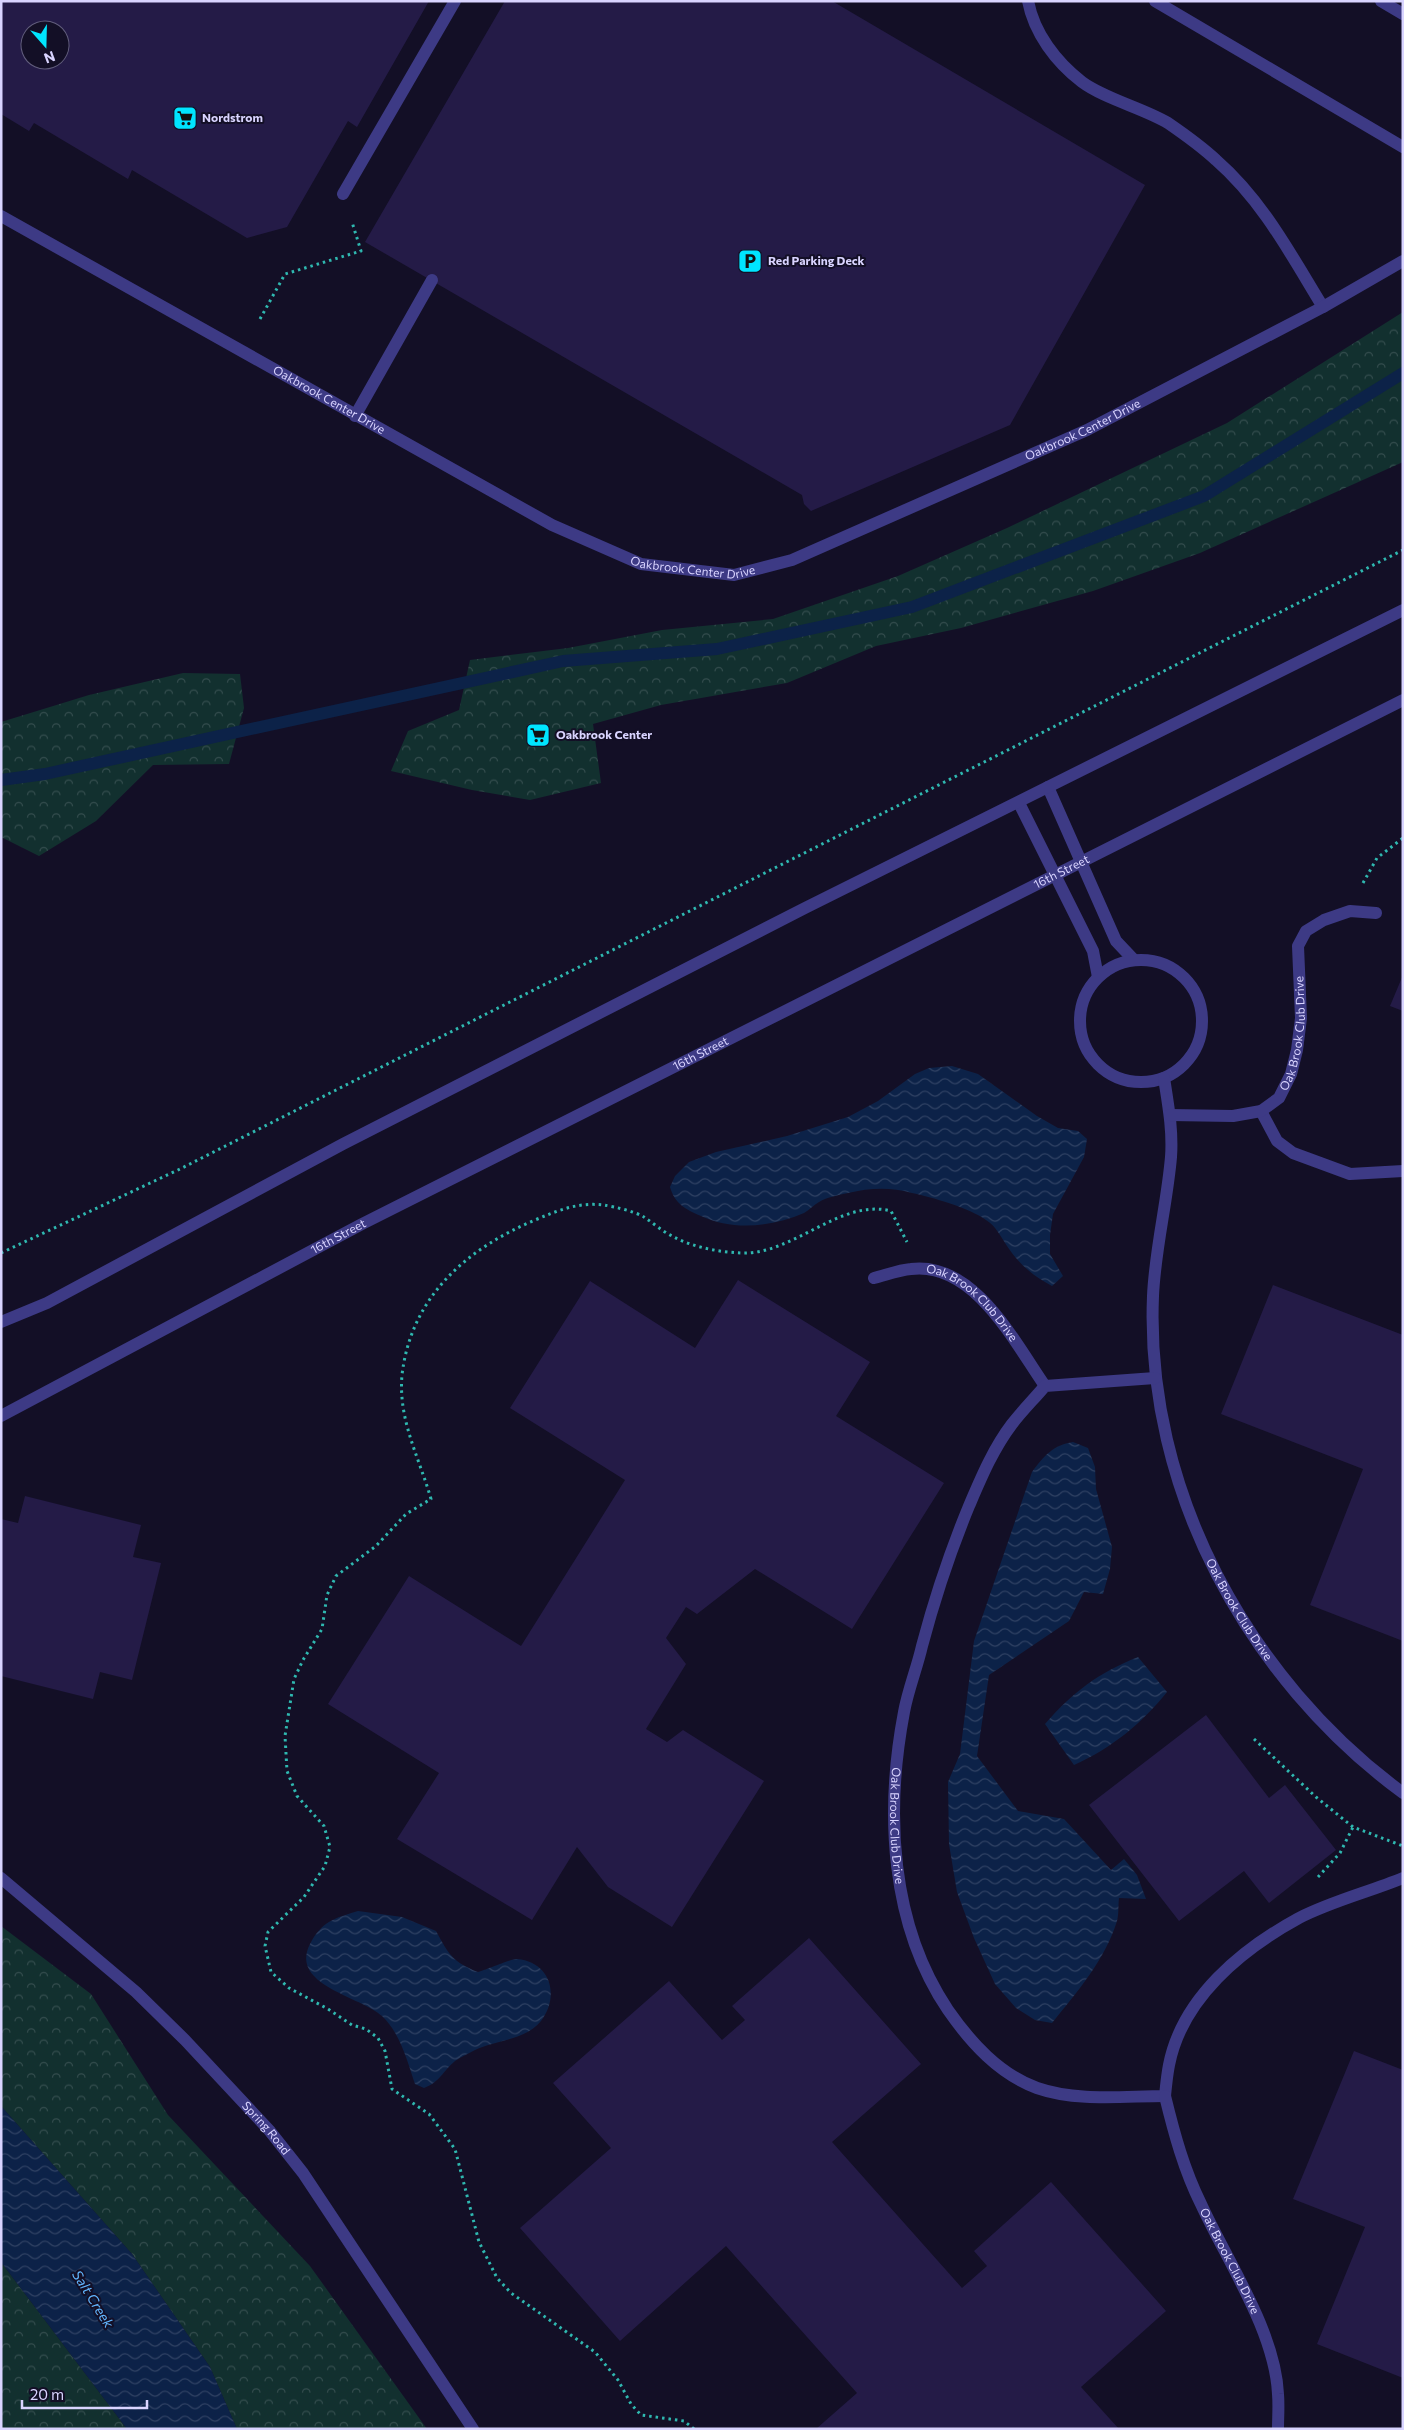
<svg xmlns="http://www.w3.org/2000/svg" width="1404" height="2430" font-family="Commissioner,sans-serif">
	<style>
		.forest { fill: url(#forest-crowns) }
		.water { fill: url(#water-waves) }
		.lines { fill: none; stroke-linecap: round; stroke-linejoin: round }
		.stream { stroke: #0c2248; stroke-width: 12 }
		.building { fill: #241b47; fill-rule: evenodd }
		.path { stroke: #2fb8b0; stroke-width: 3; stroke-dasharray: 2.5 4; stroke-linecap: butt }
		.minor { stroke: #3d3a85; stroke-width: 12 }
		.labels { text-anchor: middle; stroke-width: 4; stroke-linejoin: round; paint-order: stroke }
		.poi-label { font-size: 12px; font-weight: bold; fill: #d9d4ff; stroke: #130f26; text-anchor: start }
		.street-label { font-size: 12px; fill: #d9d4ff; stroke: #130f26 }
		.water-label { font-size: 14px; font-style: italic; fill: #62b6ff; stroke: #130f26 }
	</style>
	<defs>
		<pattern id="forest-crowns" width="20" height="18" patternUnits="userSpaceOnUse" patternTransform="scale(1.25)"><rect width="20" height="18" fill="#12302f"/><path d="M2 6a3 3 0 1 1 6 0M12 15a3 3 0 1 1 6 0" fill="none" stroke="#344d4e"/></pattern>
		<pattern id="water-waves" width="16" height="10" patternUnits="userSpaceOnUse" patternTransform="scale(1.25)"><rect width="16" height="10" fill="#0c2248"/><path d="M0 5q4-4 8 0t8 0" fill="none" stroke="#2f4163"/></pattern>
	</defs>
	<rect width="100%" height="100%" fill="#130f26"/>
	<path class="forest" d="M1403 312V462L1200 553 1093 591 961 628 876 646 787 683 661 705 593 724 601 783 530 800 472 790 391 771 408 731 459 710 470 660 568 648 662 630 773 619 898 576 1007 528 1227 423Z
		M183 673 240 674 244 708 229 764 153 765 96 821 39 856 1 837V722L89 695Z
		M1 1926 91 1994 168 2115 310 2266 427 2429H237L210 2367 132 2254 1 2106Z
		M1 2262 127 2429H1Z"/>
	<path class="water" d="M952 1066 978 1074 1037 1116 1058 1128 1078 1131 1087 1139 1084 1157 1053 1214 1050 1235V1254L1063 1276 1052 1286C1033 1276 1019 1264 1007 1246 1001 1237 996 1226 986 1220 970 1208 931 1197 912 1193 890 1187 870 1188 848 1193 839 1195 827 1197 819 1202 814 1205 809 1210 804 1213 772 1227 733 1231 701 1216 685 1209 675 1204 670 1187L675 1176 689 1162 716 1152 787 1136 848 1117 878 1101 915 1074 929 1068Z
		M1073 1442 1088 1448 1095 1467 1096 1489 1112 1547 1110 1569 1103 1594 1084 1592 1069 1621 989 1675 977 1756 1018 1811 1064 1819 1111 1870 1124 1859 1137 1875 1146 1899 1119 1898C1118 1906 1119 1914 1117 1921 1105 1960 1077 1992 1052 2023L1035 2020 1016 2008 995 1984 974 1938 957 1892 949 1844 948 1782 960 1754 974 1641 1032 1472C1044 1456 1053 1445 1073 1442Z
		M1138 1657 1167 1692C1141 1724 1112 1748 1074 1765L1045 1724C1073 1692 1098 1673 1138 1657Z
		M358 1911 402 1917 436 1931C449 1955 453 1962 478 1972 485 1970 513 1958 517 1959 551 1962 560 1996 541 2021 526 2040 496 2040 475 2050 469 2053 461 2057 455 2061 443 2071 440 2082 424 2088L415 2084C407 2060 400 2033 382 2016 360 1996 289 1985 310 1944 322 1921 335 1918 358 1911Z
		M1 2106 132 2254 210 2367 237 2429H127L1 2262Z"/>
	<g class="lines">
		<path class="stream" d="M1 780 45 774 563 661 717 649 912 607 1204 496 1403 373"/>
	</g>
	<path class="building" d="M1 1H429L357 127 348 121 287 227 247 238 132 170 128 179 34 123 29 131 1 114ZM30 30H60V60H30Z
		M505 1H832L1145 185 1010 425 811 511 804 504 802 495 365 242Z
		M1403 975V1011L1390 1006Z
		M738 1280 870 1362 836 1416 944 1483 852 1629 755 1569 697 1614 686 1607 666 1638 686 1664 646 1729 667 1742 683 1730 764 1781 672 1927 608 1887 577 1847 532 1920 397 1839 439 1773 328 1704 409 1576 521 1646 625 1480 510 1408 590 1281 695 1348Z
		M1273 1285 1403 1335V1641L1310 1605 1363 1469 1221 1414Z
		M25 1496 141 1525 133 1557 161 1563 132 1680 100 1672 93 1699 1 1676V1519L18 1523Z
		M1206 1715 1269 1798 1285 1785 1336 1850 1269 1903 1244 1871 1179 1921 1089 1805Z
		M809 1938 921 2064 832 2142 962 2288 987 2266 974 2251 1051 2182 1166 2311 1081 2387 1119 2429H816L857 2393 726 2246 620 2341 520 2228 611 2148 553 2083 669 1981 722 2040 745 2020 732 2006Z
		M1354 2051 1403 2070V2378L1317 2344 1365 2227 1293 2199Z"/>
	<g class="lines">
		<path class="path" d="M260 319 285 274 361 251 352 222
			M1363 883 1377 858 1403 838
			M1 1253 178 1170 1403 550
			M1254 1739 1316 1797 1353 1827 1403 1846
			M1318 1877 1340 1853 1353 1827
			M694 2429 684 2421 641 2415 631 2404 618 2380 595 2352 511 2293 497 2278 479 2242 455 2149 429 2114 392 2089 385 2051 378 2038 366 2029 352 2025 328 2009 289 1988 271 1972 265 1946 268 1932 304 1897 325 1866 330 1847 324 1826 297 1796 287 1771 285 1736 294 1679 303 1660 322 1629 327 1595 336 1576 376 1546 406 1514 431 1499C419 1457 398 1420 402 1375 411 1297 466 1249 535 1220 559 1210 578 1202 604 1205 615 1207 634 1211 644 1217 653 1223 662 1231 672 1236 692 1247 718 1252 741 1253 794 1255 840 1198 891 1211L907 1242"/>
		<g class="minor">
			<path d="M1028 1C1034 33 1056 62 1082 82 1105 99 1143 108 1168 123 1184 134 1202 147 1216 160 1263 201 1291 255 1323 307"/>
			<path d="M1155 1 1403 147"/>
			<path d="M1381 1 1403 14"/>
			<path d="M343 194 455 1"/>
			<path id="s1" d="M1 216 552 525 641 564 734 575 792 560 1087 430 1323 307 1403 261"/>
			<path d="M355 416 432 280"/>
			<path d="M1048 787 1116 941 1134 960"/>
			<path d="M1019 803 1093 951 1098 977"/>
			<circle cx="1141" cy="1021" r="61"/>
			<path id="s2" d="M1164 1078C1168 1104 1173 1130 1171 1157 1167 1204 1155 1249 1153 1296 1145 1490 1248 1679 1403 1793"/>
			<path d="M1261 1111 1277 1141 1293 1153 1350 1174 1403 1171"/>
			<path id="s3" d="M1170 1115 1233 1116 1261 1111 1279 1098 1291 1074 1297 1050 1301 1018 1298 946 1306 931 1324 920 1350 911 1376 913"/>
			<path id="s4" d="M874 1278C886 1275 899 1270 911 1269 974 1261 1015 1343 1045 1386"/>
			<path d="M1 1322 47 1303 343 1144 805 908 1403 610"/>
			<path id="s5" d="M1155 1378 1045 1386C1034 1399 1022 1411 1012 1424 993 1449 981 1478 969 1506 950 1552 935 1597 922 1646 917 1668 908 1690 904 1712 885 1812 890 1924 948 2010 971 2043 999 2074 1037 2088 1077 2102 1124 2096 1165 2096 1166 2086 1167 2075 1169 2065 1182 1998 1242 1949 1299 1918 1332 1901 1369 1892 1403 1878"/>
			<path id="s6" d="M1 1416 362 1224 1403 700"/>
			<path id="s7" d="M1 1878 136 1992 185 2040 269 2130 303 2173 473 2429"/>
			<path id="s8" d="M1165 2096C1174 2133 1184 2170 1201 2204 1227 2261 1275 2331 1278 2394 1279 2406 1278 2417 1278 2429"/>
		</g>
	</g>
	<defs>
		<g id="supermarket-square" transform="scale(1.25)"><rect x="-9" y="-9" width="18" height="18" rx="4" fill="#00e5ff" stroke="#130f26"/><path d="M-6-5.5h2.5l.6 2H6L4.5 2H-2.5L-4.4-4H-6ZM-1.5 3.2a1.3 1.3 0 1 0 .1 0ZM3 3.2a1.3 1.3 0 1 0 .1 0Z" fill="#111"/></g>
		<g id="parking-square" transform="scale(1.25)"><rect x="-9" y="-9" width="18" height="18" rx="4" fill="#00e5ff" stroke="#130f26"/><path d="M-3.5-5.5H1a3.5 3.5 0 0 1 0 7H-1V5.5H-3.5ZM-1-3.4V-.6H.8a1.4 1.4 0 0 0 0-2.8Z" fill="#111"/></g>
	</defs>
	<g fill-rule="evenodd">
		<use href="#supermarket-square" x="185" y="118"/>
		<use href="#parking-square" x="750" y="261"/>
		<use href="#supermarket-square" x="538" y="735"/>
	</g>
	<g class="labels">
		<g class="poi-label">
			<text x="202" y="122">Nordstrom</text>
			<text x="768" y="265">Red Parking Deck</text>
			<text x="556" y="739">Oakbrook Center</text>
		</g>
		<g class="street-label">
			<text dy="4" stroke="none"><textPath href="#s1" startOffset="376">Oakbrook Center Drive</textPath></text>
			<text dy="4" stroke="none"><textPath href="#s1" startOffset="1201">Oakbrook Center Drive</textPath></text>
			<text dy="4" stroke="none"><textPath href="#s1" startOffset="781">Oakbrook Center Drive</textPath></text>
			<text dy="4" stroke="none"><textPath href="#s6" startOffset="1192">16th Street</textPath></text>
			<text dy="4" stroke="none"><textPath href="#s3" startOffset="181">Oak Brook Club Drive</textPath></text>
			<text dy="4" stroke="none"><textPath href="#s6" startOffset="788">16th Street</textPath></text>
			<text dy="4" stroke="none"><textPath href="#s6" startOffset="382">16th Street</textPath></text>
			<text dy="4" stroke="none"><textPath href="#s4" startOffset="112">Oak Brook Club Drive</textPath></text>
			<text dy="4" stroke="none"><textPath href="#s2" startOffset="550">Oak Brook Club Drive</textPath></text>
			<text dy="4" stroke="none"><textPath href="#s5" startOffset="584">Oak Brook Club Drive</textPath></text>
			<text dy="4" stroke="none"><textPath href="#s7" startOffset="365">Spring Road</textPath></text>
			<text dy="4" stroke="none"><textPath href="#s8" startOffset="178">Oak Brook Club Drive</textPath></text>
		</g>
		<g class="water-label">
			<text transform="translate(93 2299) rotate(58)" y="5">Salt Creek</text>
		</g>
	</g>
	<rect width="1404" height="2430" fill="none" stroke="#d9d4ff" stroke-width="5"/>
	<g transform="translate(45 45) rotate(160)"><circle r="24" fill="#130f26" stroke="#625e7d"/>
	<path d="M0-4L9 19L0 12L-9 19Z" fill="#00e5ff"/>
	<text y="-8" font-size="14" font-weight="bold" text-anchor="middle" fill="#d9d4ff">N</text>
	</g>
	<path d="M22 2400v8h125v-8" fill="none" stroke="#d9d4ff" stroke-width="2.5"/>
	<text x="30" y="2400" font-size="15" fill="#d9d4ff" stroke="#130f26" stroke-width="4" paint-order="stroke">20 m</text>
</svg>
